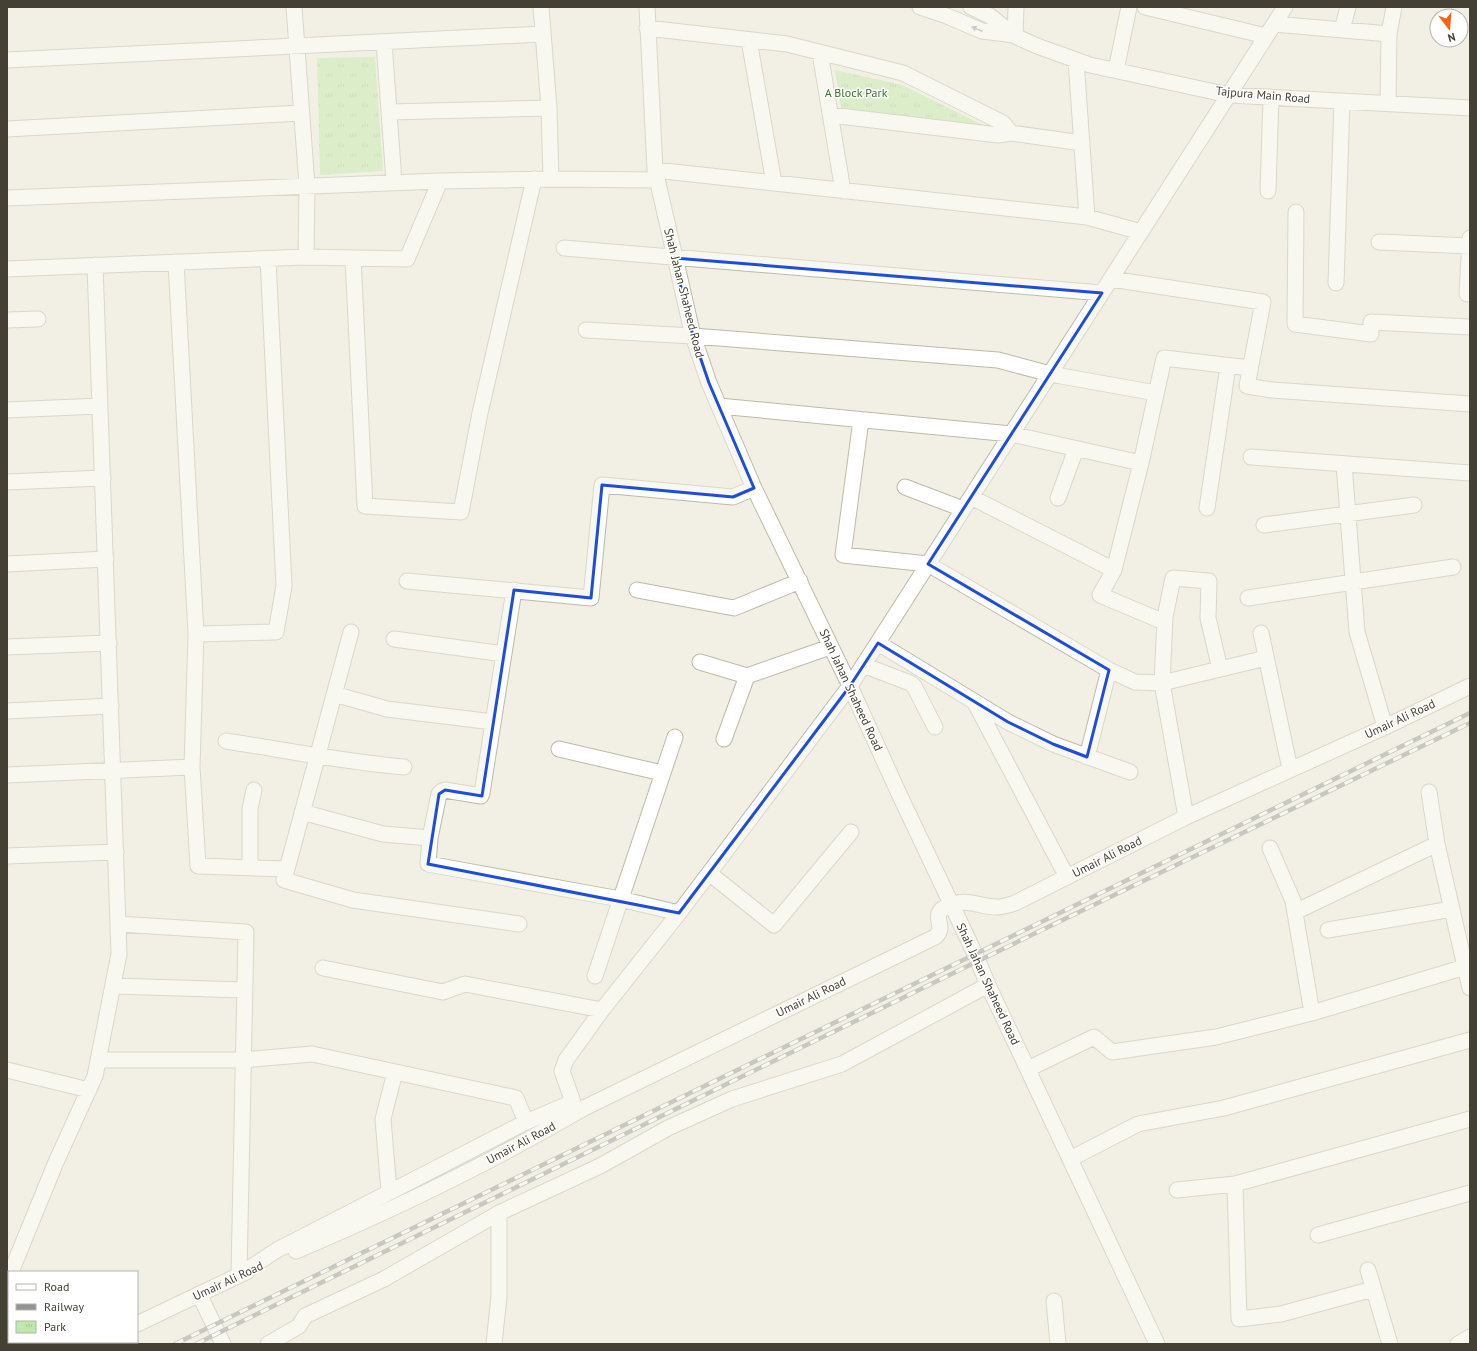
<svg xmlns="http://www.w3.org/2000/svg" width="1477" height="1351" font-family="'PT Sans',sans-serif">
	<style>
		.park { fill: url(#park-tufts) }
		.lines { fill: none; stroke-linecap: round; stroke-linejoin: round }
		.minor-casing { stroke: #bdbaa6; stroke-width: 17 }
		.minor { stroke: #fff; stroke-width: 15 }
		.rail-casing { stroke: #949494; stroke-width: 4.5 }
		.rail { stroke: #fff; stroke-width: 3; stroke-dasharray: 9; stroke-linecap: butt }
		.oneway { fill: #a2a09a }
		.marked { fill: none; stroke: #1d4ed8; stroke-width: 3; stroke-linejoin: round }
		.labels { text-anchor: middle; stroke-width: 3; stroke-linejoin: round; paint-order: stroke }
		.park-label { font-size: 12px; fill: #367627; stroke: #fff }
		.street-label { font-size: 12px; fill: #444134; stroke: #fff }
	</style>
	<defs>
		<pattern id="park-tufts" width="24" height="20" patternUnits="userSpaceOnUse"><rect width="24" height="20" fill="#c1e8ab"/><path d="M3 7l-1-3M5 7V3M7 7l1-3M15 17l-1-3M17 17v-4M19 17l1-3" fill="none" stroke="#a7c894"/></pattern>
	</defs>
	<rect width="100%" height="100%" fill="#f2f0e4"/>
	<path class="park" d="M375 57 383 171 320 175 317 58Z
		M835 70 902 85 991 129 841 108Z"/>
	<g class="lines">
		<g class="minor-casing">
			<path id="minor" d="M294 7 307 186 306 257
				M541 7 549 108 551 179
				M647 7 655 170 693 336 709 383 754 488 850 686 900 796 975 954 988 985 1157 1344
				M920 7 947 16 982 31 1014 35
				M971 7 990 16 1015 36 1037 46 1090 65 1229 95 1470 108
				M1145 7 1266 36
				M1274 24 1389 34
				M647 28 787 44 903 73 1003 123 1011 133
				M1342 30 1348 7
				M1015 36 1016 7
				M749 40 774 183
				M384 42 394 182
				M820 53 843 191
				M7 60 543 34
				M1076 60 1087 217
				M1116 70 1129 7
				M1388 103 1389 34 1394 7
				M389 112 549 108
				M831 115 998 135 1011 133 1082 143
				M7 129 302 113
				M655 170 1087 217 1141 232
				M1268 191 1271 97
				M7 198 440 181
				M1296 212 1295 324 1371 334V322L1470 327
				M1379 242 1470 246
				M564 248 1102 293
				M353 258 365 506 461 512 480 413 534 179
				M176 262 196 634 192 767 198 866 287 869 351 632
				M7 269 306 257 407 259 440 181 551 179 657 180
				M1111 279 1263 302 1247 386 1272 390 1470 404
				M1336 283 1342 101
				M1467 294 1470 238
				M7 320 38 319
				M586 330 693 336 998 360 1050 374 1156 393
				M719 406 1011 434 1141 463
				M7 410 100 406
				M861 420 843 555 928 564 1109 670 1135 682 1162 683 1266 658
				M1251 457 1470 473
				M1344 464 1357 632 1385 727
				M7 482 103 478
				M905 487 963 509
				M971 497 1114 570
				M1058 498 1076 449
				M1207 508 1228 366
				M1264 525 1414 505
				M7 564 106 559
				M407 581 591 598 602 485 733 497 754 488
				M514 590 482 793 481 796 445 790 442 791 439 794 430 838 428 864 620 899 679 913
				M637 590 734 608 800 581
				M1248 598 1453 567
				M1164 622 1100 595 1114 570 1141 463 1164 358 1250 368
				M1261 633 1290 769
				M196 634 276 632 284 586 268 259
				M394 639 504 654
				M878 643 1008 722 1053 744 1130 772
				M7 647 109 643
				M700 662 747 676 830 647
				M863 665 910 683 914 686 935 727
				M334 694 387 709 493 722
				M974 701 1067 877
				M7 711 111 706
				M724 739 747 676
				M226 741C285 750 344 762 404 767
				M559 749 662 773
				M1087 757 1109 670
				M7 775 192 767
				M1429 792 1437 844 1470 988
				M302 812 383 834 430 838
				M1186 817 1162 683 1165 617 1173 578 1209 581 1208 618 1220 669
				M1270 848 1293 901 1312 1013
				M7 856 116 852
				M250 868V809L254 790
				M287 869 284 880 353 900 519 924
				M709 873 774 925 851 832
				M1295 912 1437 844
				M118 924 246 932 239 1275
				M1328 930 1452 909
				M323 968 443 992 465 984 602 1010
				M595 976 675 737
				M113 986 244 990
				M98 1060H243L312 1054 516 1098 526 1122
				M1028 1069 1094 1037 1112 1052 1216 1037 1312 1013 1465 967
				M7 1070 89 1090
				M1070 1159 1138 1124 1224 1108 1470 1040
				M1235 1184 1239 1319 1281 1314 1373 1289
				M1177 1190 1235 1184 1470 1119
				M389 1192 383 1119 395 1072
				M1318 1235 1470 1193
				M296 1251C395 1209 492 1162 584 1108L935 937C947 927 932 919 942 909 945 907 950 905 954 904 970 899 981 907 997 907 1003 907 1009 905 1015 903L1186 817 1385 727 1470 686
				M1368 1270 1390 1344
				M11 1272 56 1162 95 1076 119 954 95 265
				M239 1275 277 1250 526 1122 573 1102 562 1071 566 1060 602 1010 679 913 850 686 1285 7
				M199 1294 223 1344
				M1054 1301 1058 1344
				M137 1324 248 1271
				M95 1344 100 1342
				M268 1344 299 1326 305 1316 384 1279 499 1213 600 1166 668 1128 732 1099 842 1064 988 985
				M494 1344 499 1296V1213
				M1458 1344 1470 1337"/>
		</g>
		<use href="#minor" class="minor"/>
		<g class="rail-casing">
			<path id="rail" d="M175 1344 1470 713
				M196 1344 978 961 1470 723"/>
		</g>
		<use href="#rail" class="rail"/>
	</g>
	<defs><path id="oneway-solid" d="M-6-.8H1V-3.2L6.5 0L1 3.2V.8H-6Z"/></defs>
	<use class="oneway" href="#oneway-solid" transform="translate(977 29) rotate(-158)"/>
	<path d="M0 0H1477V1351H0ZM674 258 1102 293 928 564 1109 670 1087 757 1053 744 1008 722 878 643 850 686 679 913 428 864 439 794 445 790 482 796 514 590 591 598 602 485 733 497 754 488 709 383 693 336Z" fill="#f2f0e4" fill-opacity=".55" fill-rule="evenodd"/>
	<path class="marked" d="M674 258 1102 293 928 564 1109 670 1087 757 1053 744 1008 722 878 643 850 686 679 913 428 864 439 794 445 790 482 796 514 590 591 598 602 485 733 497 754 488 709 383 693 336Z"/>
	<g class="labels">
		<g class="park-label">
			<text x="856" y="97">A Block Park</text>
		</g>
		<g class="street-label">
			<text transform="translate(1263 95) rotate(5)" y="4">Tajpura Main Road</text>
			<text transform="translate(684 293) rotate(76)" y="4">Shah Jahan Shaheed Road</text>
			<text transform="translate(851 690) rotate(65)" y="4">Shah Jahan Shaheed Road</text>
			<text transform="translate(1400 719) rotate(-25)" y="4">Umair Ali Road</text>
			<text transform="translate(1107 857) rotate(-27)" y="4">Umair Ali Road</text>
			<text transform="translate(988 984) rotate(65)" y="4">Shah Jahan Shaheed Road</text>
			<text transform="translate(811 997) rotate(-26)" y="4">Umair Ali Road</text>
			<text transform="translate(521 1143) rotate(-28)" y="4">Umair Ali Road</text>
			<text transform="translate(228 1281) rotate(-25)" y="4">Umair Ali Road</text>
		</g>
	</g>
	<rect width="1477" height="1351" fill="none" stroke="#444134" stroke-width="16"/>
	<rect x="8" y="1271" width="130" height="72" fill="#ffffff" stroke="#b4b3ae"/>
	<rect x="16" y="1284" width="20" height="6" fill="#ffffff" stroke="#b4b3ae"/>
	<text x="44" y="1291" font-size="12" fill="#444134">Road</text>
	<rect x="16" y="1304" width="20" height="6" fill="#949494" stroke="#b4b3ae"/>
	<text x="44" y="1311" font-size="12" fill="#444134">Railway</text>
	<rect x="16" y="1321" width="20" height="12" fill="url(#park-tufts)" stroke="#b4b3ae"/>
	<text x="44" y="1331" font-size="12" fill="#444134">Park</text>
	<g transform="translate(1449 28) rotate(164)"><circle r="19" fill="#ffffff" stroke="#b4b3ae"/>
	<path d="M0-3L7 15L0 10L-7 15Z" fill="#fd5f10"/>
	<text y="-6" font-size="11" font-weight="bold" text-anchor="middle" fill="#444134">N</text>
	</g>
</svg>
